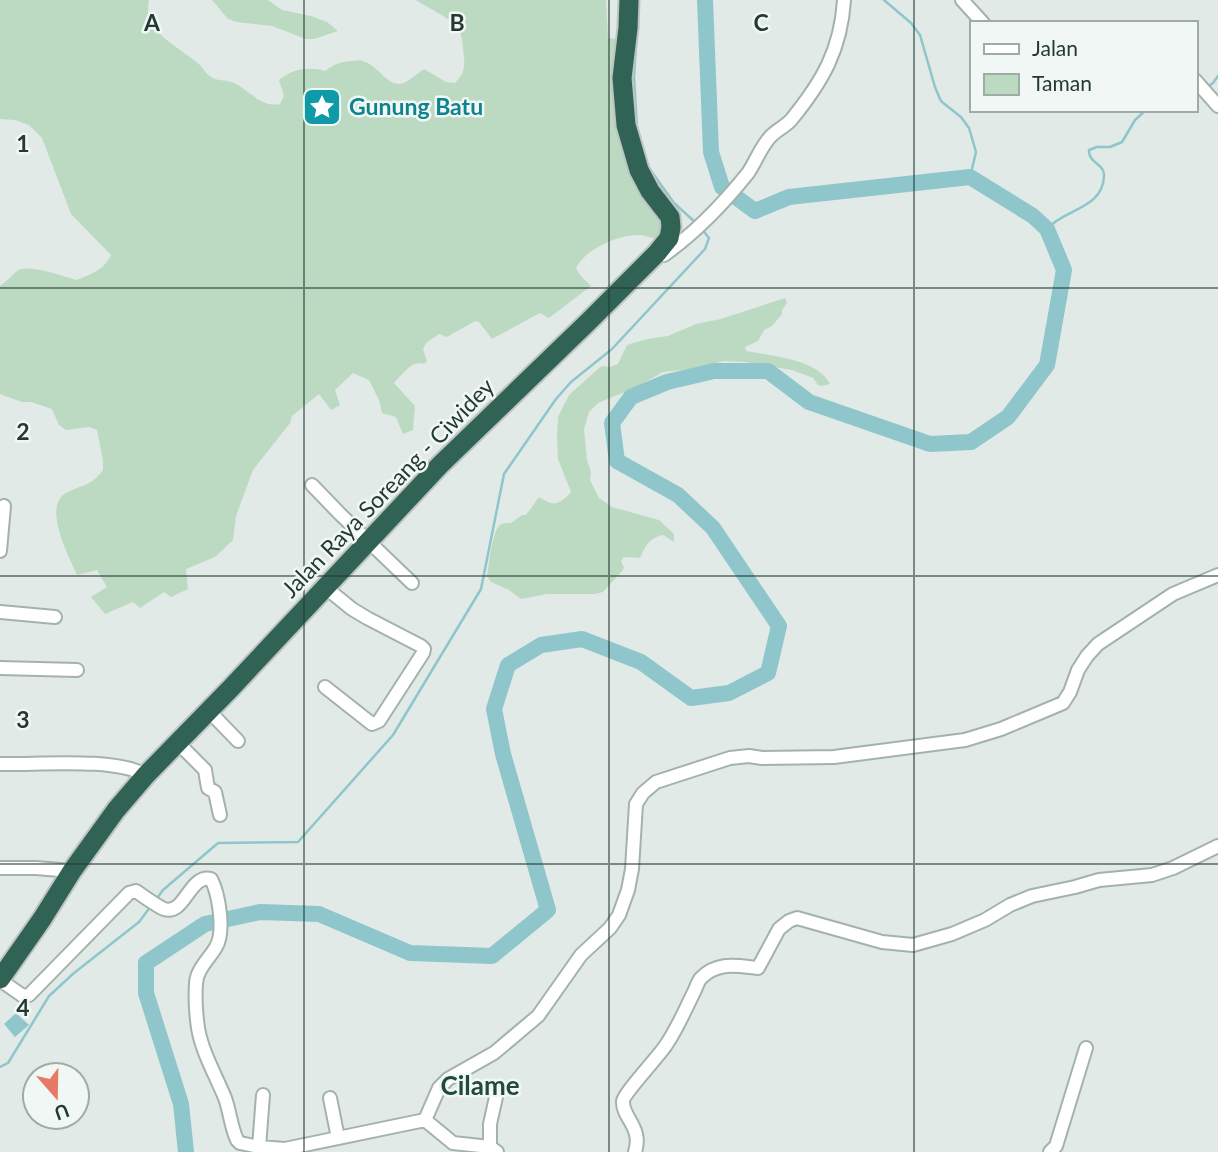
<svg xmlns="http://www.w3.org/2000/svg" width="1218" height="1152" font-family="Lato,sans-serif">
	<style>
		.green { fill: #bcdac2 }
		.water { fill: #8ec6cb }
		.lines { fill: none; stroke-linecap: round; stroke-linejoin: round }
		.stream { stroke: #8ec6cb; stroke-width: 2.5 }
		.river { stroke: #8ec6cb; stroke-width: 16 }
		.minor-casing { stroke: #a4b2ac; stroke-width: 16 }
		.highway-casing { stroke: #bdc4c2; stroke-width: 23 }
		.minor { stroke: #fff; stroke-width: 12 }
		.highway { stroke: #316355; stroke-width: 19 }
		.grid { fill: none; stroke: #233a32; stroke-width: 2; stroke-opacity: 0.55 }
		.labels { text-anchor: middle; stroke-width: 5; stroke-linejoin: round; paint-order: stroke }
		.culture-label { font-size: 23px; font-weight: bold; fill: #0d838f; stroke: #f1f7f4; text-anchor: start }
		.street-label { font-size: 23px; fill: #233a32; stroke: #f1f7f4 }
		.quarter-label { font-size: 26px; font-weight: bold; fill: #214a3d; stroke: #f1f7f4 }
		.grid-label { font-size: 23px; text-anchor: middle; font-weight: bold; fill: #233a32; stroke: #f1f7f4; stroke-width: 5; stroke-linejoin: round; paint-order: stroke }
	</style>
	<rect width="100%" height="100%" fill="#e1eae6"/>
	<path class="green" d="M0 0H149C141 32 180 47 200 65 204 69 206 74 211 77 217 81 225 80 232 82 249 89 260 108 280 104L284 96 279 80C291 69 310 66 325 71 334 64 340 62 351 61 355 61 359 60 362 61 377 64 386 85 400 84 406 84 418 73 424 69L446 82 455 83C463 75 465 69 464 58 463 50 463 42 461 35 455 18 430 10 416 0H606L608 38 618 39 621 121 664 214 665 238C653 241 649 235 638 235 618 235 585 249 576 268L580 275 591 286 549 318 540 313 492 339 479 322 475 321 447 337 439 334 426 343 423 349 427 361 424 364C411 360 403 374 394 383L415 406 413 430 403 434 396 417 382 413 379 400 369 380 353 373 335 390 340 405 331 410 319 394 292 416 290 423 253 470 236 516 233 540 215 557 186 569 188 589 171 597 164 592 140 608 133 602 105 614 91 597 107 587 97 570 77 575C69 557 42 506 66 493 83 484 90 487 103 470V461L97 430 89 427 66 430 59 425 52 409 31 402H22L0 394V286C6 282 11 276 17 271 28 263 64 277 77 280 91 274 104 270 111 255L71 214 42 138 29 125 15 120 0 119Z
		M212 0H268L282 10 311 16 327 22 338 31 314 39H306L272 26 237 22 228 19Z
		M785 298 787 303 782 310V314L772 326 764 330 758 341 745 347 746 351C770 356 818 359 830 384L822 386 818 385 813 378 792 370 745 362 723 361 700 368 663 372 637 387 598 403 589 412 584 429 587 460 591 472 590 480 599 498 612 507 659 520 674 534V542L663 535C649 538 646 545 640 558L624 557 621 561 624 568 622 571 603 592 595 594H547L521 599 509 590 491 582 487 576C489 566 492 531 500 525 502 523 508 523 511 523L522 515H526L539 497C554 507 559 505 571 492L558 459 557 439 558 417 569 395 599 368 602 366 610 367 618 364 627 345 647 339 668 336 696 324 721 319Z"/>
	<path class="water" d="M16 1013 29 1025 15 1037 4 1024Z"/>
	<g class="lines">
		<path class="stream" d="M884 0 911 23 920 35 935 87 940 99 942 102 961 117 969 128 976 152 970 177
			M1206 88 1213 83 1218 76
			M637 128 634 77 638 15
			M646 161 649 168 674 203 696 223
			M1047 229C1064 209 1103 209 1104 176 1105 164 1088 163 1089 150L1097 147H1110L1122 142 1135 120 1146 110
			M155 901 163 890 218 843 298 842 393 735 481 589 504 474 556 399 571 382 612 349 705 249 709 238 701 228
			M0 1067 8 1063 49 996 74 973 139 922 151 906"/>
		<path class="river" d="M186 1152 181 1104 146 993V963L205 924 260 912 319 914 410 953 492 956 548 910 503 754 494 709 508 665 541 645 582 639 641 662 691 698 729 693 768 673 779 626 713 528 678 495 617 461 612 423 631 397 667 382 714 371H768L809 402 930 444 971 442 1008 417 1047 365 1064 270 1047 229 1033 216 970 177 789 197 755 211 722 187 711 152 705 0"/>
		<g class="minor-casing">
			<path id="minor" d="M962 0 983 23
				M1195 80 1218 106
				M664 255C695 233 724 203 748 173 755 163 759 151 767 141 773 131 784 128 791 120 822 82 841 50 844 0
				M312 485 340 514 412 583
				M0 551 4 506
				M0 612 55 617
				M0 668 77 670
				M325 687 372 724 379 721 423 653 424 649 421 646 367 618 352 609 325 587
				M209 711 238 741
				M178 743 205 770 208 788 215 792 220 815
				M0 764C38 765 113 757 146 775
				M0 868H36L72 871
				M0 980 23 996 29 995 129 893 136 891C143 896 157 906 164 909 185 916 189 874 211 879 219 894 225 932 216 947 209 959 196 970 196 984 195 998 196 1014 198 1028 202 1052 216 1076 225 1098 230 1112 231 1127 237 1140L240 1143 259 1147 285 1149 425 1120
				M330 1098 338 1138
				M425 1120 439 1088 448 1079 494 1053 538 1016 581 955 610 928 619 915 628 890 632 869 636 804 643 793 656 782 730 758 749 756 762 758 834 757 965 740 1001 729 1063 703 1070 692 1078 670 1087 656 1098 644 1173 594 1218 575
				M425 1120 453 1143 490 1147 497 1152
				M259 1147 263 1095
				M490 1147V1124L498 1088
				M635 1152C643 1127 622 1118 623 1101 624 1093 659 1056 666 1045 677 1029 685 1010 694 992 696 988 698 981 701 978 718 961 737 966 758 968L779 929 789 921 797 918 882 942 913 945 952 934 985 920 1010 905 1032 896 1075 887 1099 880 1152 875 1173 868 1218 846
				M1050 1152 1056 1146 1086 1048"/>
		</g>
		<g class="highway-casing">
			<path id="highway" d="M0 979 42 919 72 871 116 810 146 775 231 688 440 465 588 322 657 253 669 238 671 227 670 217 650 191 639 170 626 125 622 78 628 28 629 0"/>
		</g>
		<use href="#minor" class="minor"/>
		<use href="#highway" class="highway"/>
	</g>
	<path class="grid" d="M304 0V1152M609 0V1152M914 0V1152M0 288H1218M0 576H1218M0 864H1218"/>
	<defs>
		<g id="sight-square" transform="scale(2.0125)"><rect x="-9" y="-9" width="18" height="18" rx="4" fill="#0f9aa8" stroke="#f1f7f4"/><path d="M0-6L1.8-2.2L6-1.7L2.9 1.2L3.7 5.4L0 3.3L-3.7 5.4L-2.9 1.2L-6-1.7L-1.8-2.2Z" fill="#fff"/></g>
	</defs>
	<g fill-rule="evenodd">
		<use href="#sight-square" x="322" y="107"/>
	</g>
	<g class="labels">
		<g class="culture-label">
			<text x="349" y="115">Gunung Batu</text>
		</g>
		<g class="street-label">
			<text transform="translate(388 488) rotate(-46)" y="8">Jalan Raya Soreang - Ciwidey</text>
		</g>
		<g class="quarter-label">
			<text x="480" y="1095">Cilame</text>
		</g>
	</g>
	<g class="grid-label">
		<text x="152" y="31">A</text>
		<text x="457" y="31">B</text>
		<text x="761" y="31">C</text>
		<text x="23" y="152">1</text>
		<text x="23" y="440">2</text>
		<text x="23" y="728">3</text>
		<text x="23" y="1016">4</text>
	</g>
	<rect x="970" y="21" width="228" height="91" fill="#f1f7f4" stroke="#9faba6" stroke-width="2"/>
	<rect x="984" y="44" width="35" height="10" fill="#ffffff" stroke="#9faba6" stroke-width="2"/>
	<text x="1032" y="56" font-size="21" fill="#233a32">Jalan</text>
	<rect x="984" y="74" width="35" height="21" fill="#bcdac2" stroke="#9faba6" stroke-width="2"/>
	<text x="1032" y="91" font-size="21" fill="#233a32">Taman</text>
	<g transform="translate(56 1096) rotate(160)"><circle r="33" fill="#f1f7f4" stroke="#9faba6" stroke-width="2"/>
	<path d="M0-5L12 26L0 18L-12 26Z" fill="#e67a64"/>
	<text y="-10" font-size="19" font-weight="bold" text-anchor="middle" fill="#233a32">U</text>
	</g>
</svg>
